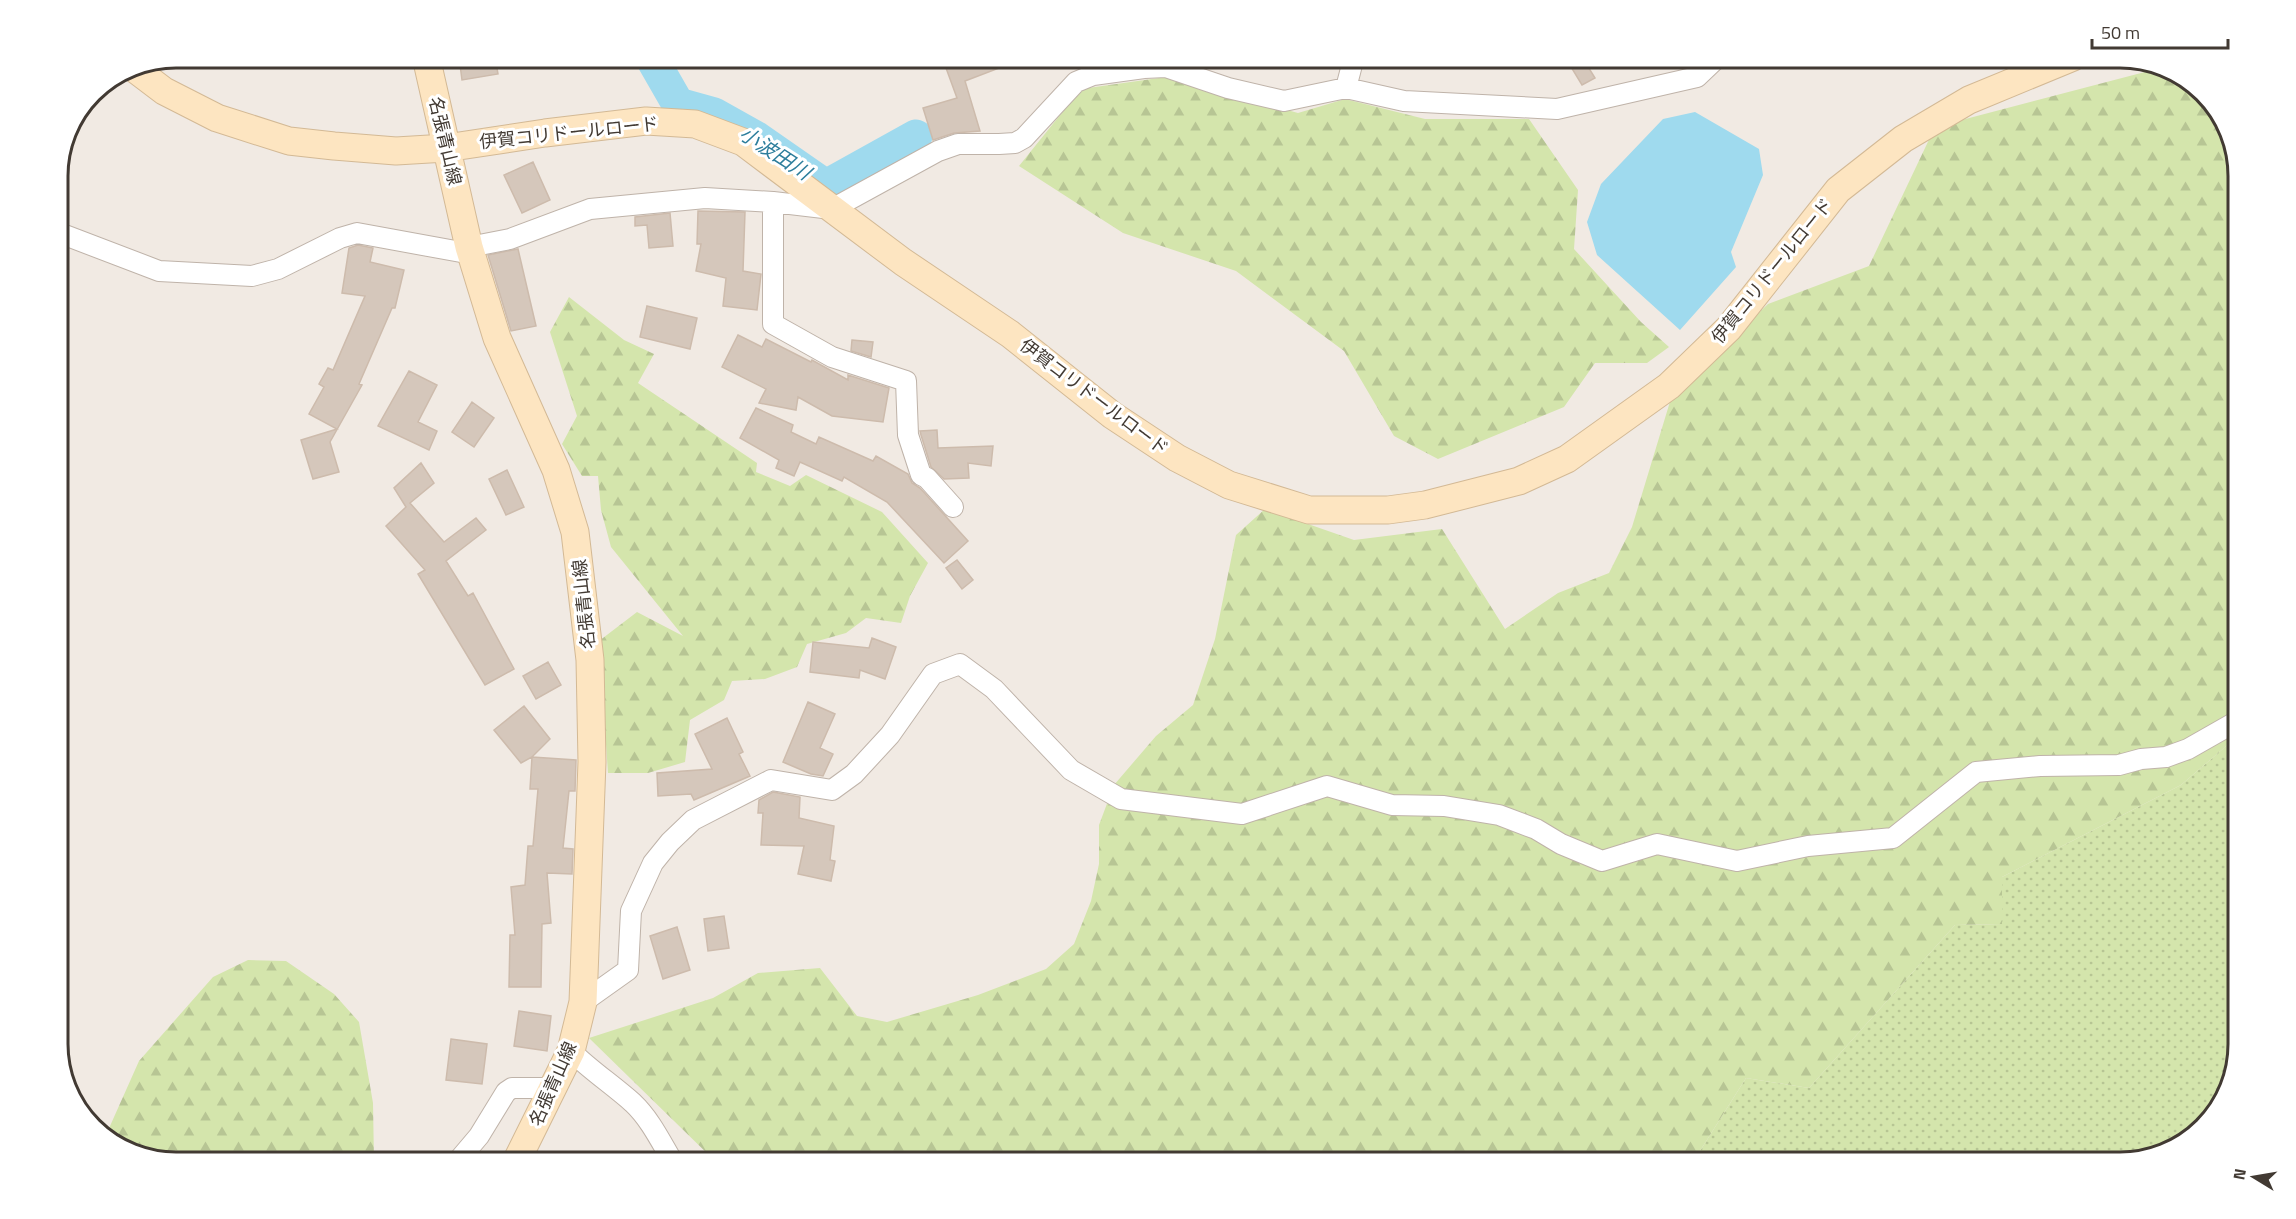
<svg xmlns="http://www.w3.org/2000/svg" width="2296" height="1219" font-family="'Titillium Web','Noto Sans JP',sans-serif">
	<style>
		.grass { fill: url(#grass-dots) }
		.forest { fill: url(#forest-firs) }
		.water { fill: #9fdaee }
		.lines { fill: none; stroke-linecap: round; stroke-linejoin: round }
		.river { stroke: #9fdaee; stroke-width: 33 }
		.building { fill: #d5c7bb; stroke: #cdbbac; stroke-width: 1.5 }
		.street-casing { stroke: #bfb3a9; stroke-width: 22 }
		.secondary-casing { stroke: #d3b995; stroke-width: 29 }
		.street { stroke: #fff; stroke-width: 20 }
		.secondary { stroke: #fde5c1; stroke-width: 27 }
		.labels { text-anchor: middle; stroke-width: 6; stroke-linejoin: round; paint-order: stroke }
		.street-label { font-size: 18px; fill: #423a33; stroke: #fff }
		.water-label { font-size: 20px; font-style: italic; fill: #2d7e9c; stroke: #fff }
		.rim { fill: none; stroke: #423a33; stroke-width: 3 }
	</style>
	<defs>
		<pattern id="grass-dots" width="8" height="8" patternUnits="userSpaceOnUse" patternTransform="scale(1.5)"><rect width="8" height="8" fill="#d4e5ac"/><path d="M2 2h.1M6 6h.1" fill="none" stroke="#b7c594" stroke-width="1.8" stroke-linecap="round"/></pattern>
		<pattern id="forest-firs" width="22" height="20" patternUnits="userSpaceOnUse" patternTransform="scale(1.5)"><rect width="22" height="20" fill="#d4e5ac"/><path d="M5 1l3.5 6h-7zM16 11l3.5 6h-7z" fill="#b7c594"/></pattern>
	</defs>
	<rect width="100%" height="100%" fill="#f1eae3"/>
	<path class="grass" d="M2239 735V1043L2227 1096 2186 1142 2120 1162H1693L1746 1078 1809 1088 1955 925 2002 924V877L2181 785Z"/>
	<path class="forest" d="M2164 67 2173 69 2219 110 2239 168V735L2181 785 2002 877V924L1955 925 1809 1088 1746 1078 1693 1162H716L589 1038 713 998 758 973 820 968 857 1016 887 1022 978 995 1046 969 1074 944 1091 901 1099 864V825L1114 785 1156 736 1193 705 1215 639 1236 535 1265 509 1354 540 1442 529 1505 629 1558 593 1609 573 1632 527 1672 395 1768 304 1869 266 1935 127Z
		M1166 77 1298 113 1345 99 1425 119H1529L1578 190 1574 249 1641 322 1669 347 1647 363H1595L1564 407 1438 459 1394 436 1344 351 1236 271 1123 233 1019 166 1081 89Z
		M569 297 624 340 654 354 638 383 757 463 756 472 790 486 806 475 882 512 928 563 910 596 901 623 866 618 846 633 807 644 797 667 765 679 732 681 724 700 690 720 685 762 648 773H608L599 641 637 612 683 636 611 547 601 510 598 476H582L562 444 577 416 550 332Z
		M248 960 286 961 334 994 359 1022 373 1103 374 1162H176L123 1150 106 1135 139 1061 213 977Z"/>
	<path class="water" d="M1695 112 1759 149 1763 175 1731 252 1736 267 1680 330 1597 255 1587 222 1601 184 1663 119Z"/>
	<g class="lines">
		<path class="river" d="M651 57 678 104 714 114 757 138 826 186 916 136"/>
	</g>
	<path class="building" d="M459 57H495L498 74 462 80Z
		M942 57 1025 58 965 81 980 131 954 133 933 140 923 108 957 98Z
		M1565 57H1582L1595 78 1582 85Z
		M533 162 550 200 522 213 504 175Z
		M698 211 745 212 743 271 761 274 757 310 723 306 726 278 696 271 701 244H697Z
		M670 213 673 246 649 248 647 225 635 226V217Z
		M358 245 373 248 370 262 404 270 395 308H392L359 384 362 385 330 442 339 472 313 479 301 440 337 429 309 414 324 387 319 384 328 368 333 370 365 296 342 293 349 248Z
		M518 249 536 326 511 331 488 255Z
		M647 306 697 318 690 349 640 337Z
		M738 335 762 347 766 339 811 362 812 360 848 380V375L889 388 883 422 832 416 798 397 796 410 759 403 766 389 722 367Z
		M852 340 873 342 871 357 851 351Z
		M409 371 437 385 418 422 437 431 429 450 378 426Z
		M472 402 494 418 474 447 452 432Z
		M756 408 793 425 791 432 816 444 819 437 873 461 876 456 908 474 912 483 920 488 968 541 944 563 887 502 844 477 842 481 800 462 794 476 776 468 779 460 740 438Z
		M937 430 938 448 993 446 991 466 968 463 969 478 944 479 931 467 921 435 920 431Z
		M421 463 434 483 410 503 444 542 476 518 486 530 446 561 468 596 473 593 514 669 485 685 418 574 425 570 386 526 406 507 394 488Z
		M507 470 524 507 506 515 489 479Z
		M957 560 973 580 962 589 946 568Z
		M872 638 896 647 885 679 860 670 859 678 810 672 813 642 869 648Z
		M548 662 561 685 536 699 523 676Z
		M808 702 835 714 820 748 833 754 823 776 811 774 783 762Z
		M524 706 550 739 532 757 521 763 494 730Z
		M727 718 743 752 739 754 750 776 694 800 691 794 658 796 657 773 712 769 695 734Z
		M532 757 576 760 575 791H569L563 848 573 849 572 874 547 873 551 923 542 924 541 987H509L510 935H515L511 887 525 885 528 846H533L538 789H530Z
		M773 792 800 797 799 818 834 826 830 860 835 861 831 881 798 874 804 846 761 845 763 813H758L759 800Z
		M724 916 729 948 708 951 704 919Z
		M677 927 690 970 663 979 650 936Z
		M519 1011 551 1016 547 1051 514 1046Z
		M451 1039 487 1044 482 1084 446 1080Z"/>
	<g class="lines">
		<g class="street-casing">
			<path id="street" d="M1346 88 1354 57
				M773 202V324L832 357 906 381 908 435 921 475 927 478 953 507
				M57 232 159 271 252 276 278 269 340 238 357 233 461 252 469 247 510 239 590 209 705 198 773 202 832 209 938 151 958 144H999L1015 143 1024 138 1076 82 1093 75 1144 68 1166 67 1228 88 1284 101 1346 88 1404 101 1557 109 1697 77 1718 57
				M583 1002 628 970 631 911 653 863 670 842 693 820 771 780 832 790 854 774 890 735 933 674 960 664 994 689 1071 770 1121 799 1242 814 1327 786 1392 805 1444 806 1499 815 1536 829 1561 844 1602 861 1657 844 1737 861 1808 846 1893 838 1976 772 2040 766 2119 765 2141 759 2166 757 2188 749 2239 720
				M571 1051C590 1070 613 1085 633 1103 650 1119 661 1142 673 1162
				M457 1162 479 1136 506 1092 512 1088H552"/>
		</g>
		<g class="secondary-casing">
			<path id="secondary" d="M426 57 469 247 497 338 556 470 575 532 590 660 592 762 583 1002 571 1051 516 1162
				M131 66 164 91 217 118 289 141 334 146 396 151 446 148 545 133 646 121 695 124 743 142 903 262 1010 334 1112 415 1177 458 1229 485 1309 510H1388L1425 505 1519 481 1567 459 1669 386 1729 328 1838 190 1903 139 1969 100 2073 57"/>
		</g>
		<use href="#street" class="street"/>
		<use href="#secondary" class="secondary"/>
	</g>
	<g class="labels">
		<g class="street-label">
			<text transform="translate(569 133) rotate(-6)" y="6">伊賀コリドールロード</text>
			<text transform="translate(445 141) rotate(77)" y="6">名張青山線</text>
			<text transform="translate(1772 271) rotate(-51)" y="6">伊賀コリドールロード</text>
			<text transform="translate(1094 397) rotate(37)" y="6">伊賀コリドールロード</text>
			<text transform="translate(584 604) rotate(-96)" y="6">名張青山線</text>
			<text transform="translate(553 1084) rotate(-66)" y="6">名張青山線</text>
		</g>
		<g class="water-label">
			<text transform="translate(775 153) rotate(33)" y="7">小波田川</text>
		</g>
	</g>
	<path d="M0 0H2296V1219H0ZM176 68H2120A108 108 0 0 1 2228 176V1044A108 108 0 0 1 2120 1152H176A108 108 0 0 1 68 1044V176A108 108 0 0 1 176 68Z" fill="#fff" fill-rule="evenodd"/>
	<path class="rim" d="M176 68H2120A108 108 0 0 1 2228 176V1044A108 108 0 0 1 2120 1152H176A108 108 0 0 1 68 1044V176A108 108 0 0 1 176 68Z"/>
	<g transform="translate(2254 1177) rotate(281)" stroke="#ffffff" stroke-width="4.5" paint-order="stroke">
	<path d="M0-4.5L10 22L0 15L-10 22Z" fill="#423a33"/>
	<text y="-9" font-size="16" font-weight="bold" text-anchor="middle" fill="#423a33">N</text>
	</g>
	<path d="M2092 39v9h136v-9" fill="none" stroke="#423a33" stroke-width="3"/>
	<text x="2101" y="39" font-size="18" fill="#423a33" stroke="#ffffff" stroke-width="4.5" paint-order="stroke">50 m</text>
</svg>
